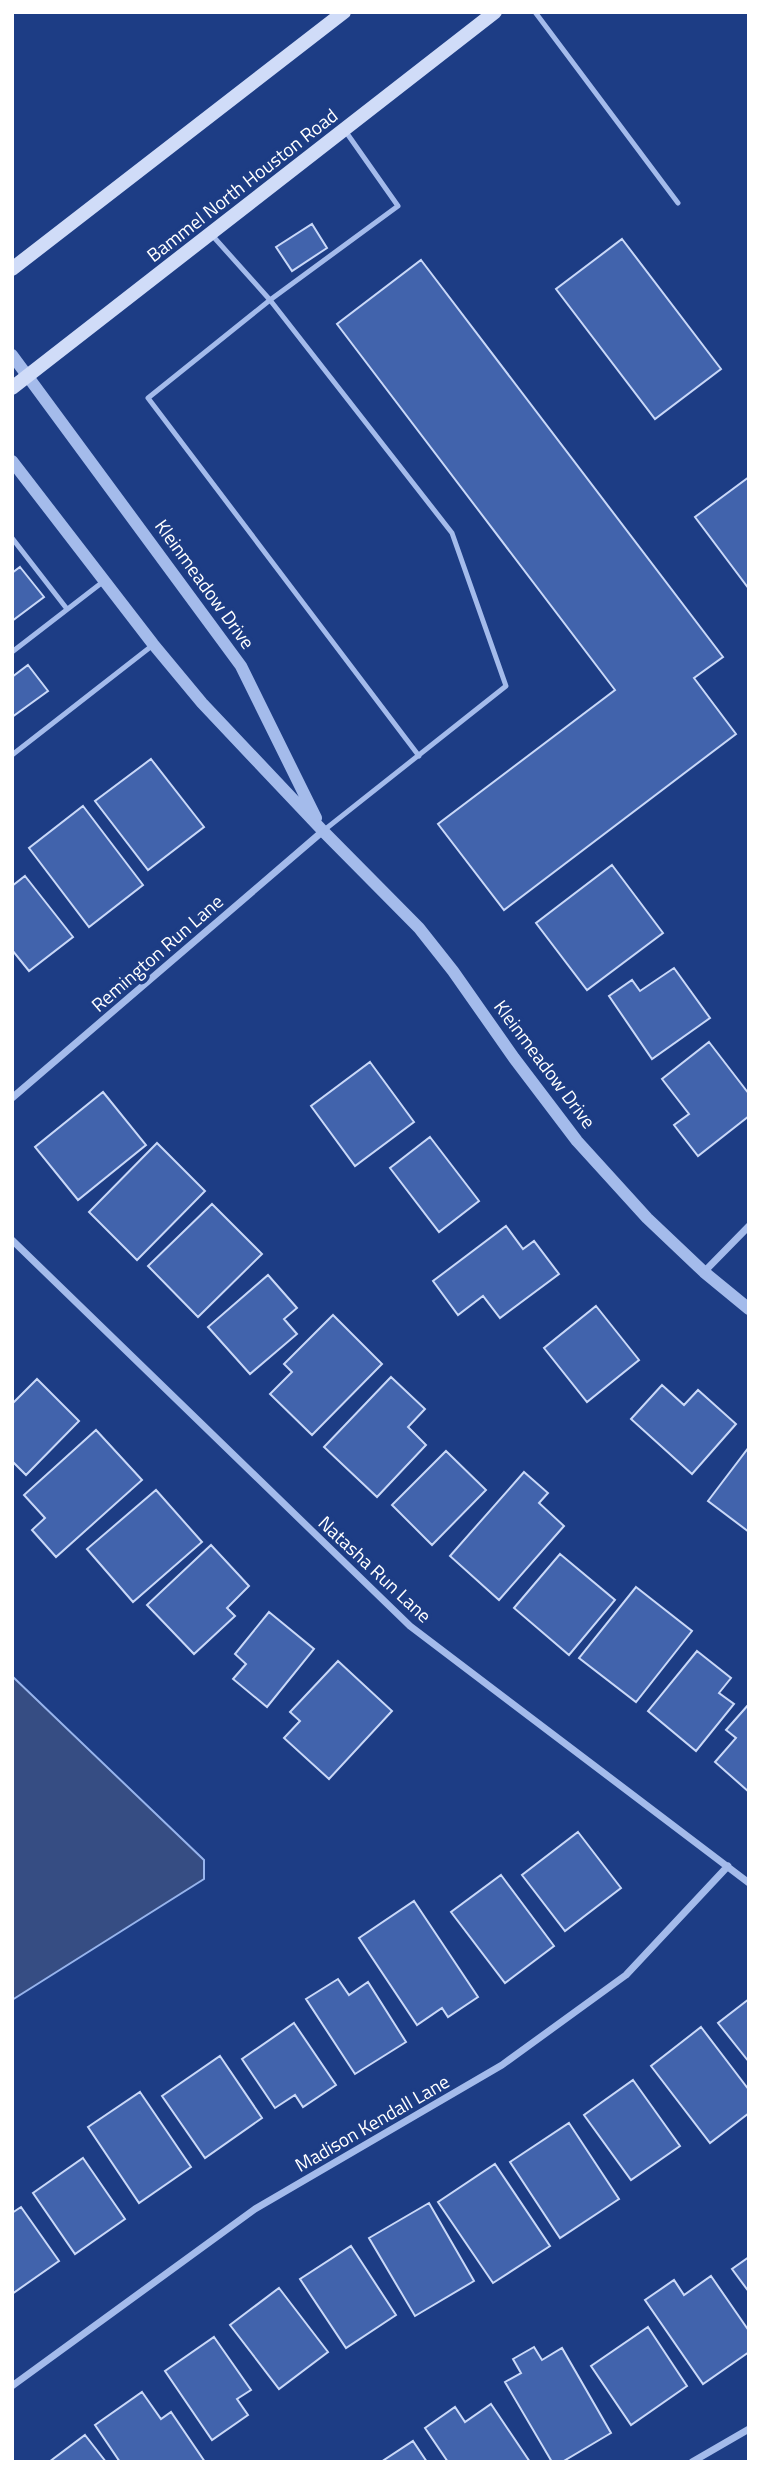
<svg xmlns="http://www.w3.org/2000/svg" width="761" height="2474" font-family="'Titillium Web',sans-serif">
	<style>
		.water { fill: #364d83; stroke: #97b4ed; stroke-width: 2 }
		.building { fill: #4163ac; stroke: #c9d8f8; stroke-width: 2 }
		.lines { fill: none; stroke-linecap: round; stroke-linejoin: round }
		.service { stroke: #a4bbeb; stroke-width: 5 }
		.minor { stroke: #a4bbeb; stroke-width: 7 }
		.tertiary { stroke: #a4bbeb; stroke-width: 12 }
		.secondary { stroke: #d0dcf8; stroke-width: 14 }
		.labels { text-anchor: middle; stroke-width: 7; stroke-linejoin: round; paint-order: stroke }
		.street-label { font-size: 19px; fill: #fff; stroke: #1d3d85 }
	</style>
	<rect width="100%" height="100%" fill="#1d3d85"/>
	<path class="water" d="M12 1676 204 1860V1879L12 2000Z"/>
	<path class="building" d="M312 224 327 248 292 271 276 247Z
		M622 239 721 369 655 419 556 289Z
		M421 260 723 657 694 678 736 734 504 910 438 824 615 690 337 324Z
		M749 477V589L695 517Z
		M20 567 44 597 12 621V573Z
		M28 665 48 691 12 717V677Z
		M151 759 204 827 148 870 95 801Z
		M83 806 143 885 89 927 29 848Z
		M612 865 663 933 587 990 536 923Z
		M25 876 73 937 29 971 12 950V886Z
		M674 968 710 1018 652 1059 609 996 632 980 640 991Z
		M709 1042 749 1094V1116L698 1156 674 1125 689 1114 662 1079Z
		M370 1062 414 1122 355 1166 311 1106Z
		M103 1092 146 1145 78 1200 35 1147Z
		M430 1137 479 1201 439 1232 390 1168Z
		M157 1143 205 1191 137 1260 89 1212Z
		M212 1204 262 1254 198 1317 148 1266Z
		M506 1226 523 1249 534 1241 559 1274 500 1318 483 1296 458 1315 433 1281Z
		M268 1275 297 1308 284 1319 297 1334 250 1374 208 1327Z
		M596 1306 639 1360 587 1402 544 1348Z
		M333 1315 382 1364 312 1435 270 1394 292 1372 284 1364Z
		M391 1377 425 1409 408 1427 426 1445 377 1497 324 1447Z
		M37 1379 79 1421 26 1475 12 1461V1404Z
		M662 1385 684 1405 698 1390 736 1424 692 1474 631 1419Z
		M96 1430 142 1480 56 1557 32 1530 45 1518 24 1495Z
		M749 1447V1532L708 1501Z
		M446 1451 486 1490 432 1545 392 1505Z
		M524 1472 548 1493 539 1503 564 1526 499 1600 450 1556Z
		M156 1490 202 1542 133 1602 87 1549Z
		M211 1545 249 1586 227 1608 235 1616 194 1654 147 1605Z
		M560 1554 615 1600 569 1655 514 1608Z
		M636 1587 692 1631 636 1702 579 1658Z
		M269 1612 314 1649 267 1707 233 1679 246 1664 235 1654Z
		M697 1651 731 1678 719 1693 734 1704 696 1751 648 1711Z
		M338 1661 392 1711 329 1779 284 1738 300 1721 290 1712Z
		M749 1704V1792L715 1762 736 1738 726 1730Z
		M578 1832 621 1888 565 1931 522 1875Z
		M501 1875 554 1946 505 1983 451 1912Z
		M414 1901 478 1997 448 2017 442 2008 417 2025 359 1938Z
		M338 1979 349 1995 368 1982 406 2042 355 2074 306 1999Z
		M749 1999V2062L718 2023Z
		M294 2023 336 2085 303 2107 295 2095 275 2108 242 2059Z
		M701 2027 749 2090V2113L710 2143 651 2066Z
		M220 2056 262 2118 205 2158 162 2096Z
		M633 2080 680 2146 631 2180 584 2115Z
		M140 2092 191 2167 139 2203 88 2127Z
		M569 2123 619 2199 560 2238 510 2162Z
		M83 2158 125 2219 75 2254 33 2193Z
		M495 2164 550 2246 493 2283 438 2202Z
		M429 2203 474 2281 415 2316 369 2238Z
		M21 2207 59 2261 12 2294V2213Z
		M351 2246 396 2315 346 2348 300 2279Z
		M749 2257V2292L732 2269Z
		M711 2276 749 2331V2352L703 2384 645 2300 674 2280 684 2295Z
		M279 2288 328 2352 279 2389 230 2325Z
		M648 2327 687 2386 631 2425 591 2366Z
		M214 2337 251 2390 237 2399 248 2415 212 2440 165 2371Z
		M534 2347 542 2360 562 2348 611 2433 562 2462H552L505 2382 521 2373 513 2359Z
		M142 2392 161 2419 171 2412 205 2462H120L95 2425Z
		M491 2404 530 2462H448L425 2428 455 2407 465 2422Z
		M85 2435 106 2462H49Z
		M413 2441 427 2462H381Z"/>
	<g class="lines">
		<path class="service" d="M535 12 678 203
			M346 132 398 206 270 300 148 398 419 756
			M211 234 270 300 452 533 506 686 323 831
			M12 538 67 609
			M12 652 104 581
			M12 755 153 645"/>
		<path class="minor" d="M12 1098 323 831
			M12 1240 410 1626 749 1883
			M704 1272 749 1226
			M12 2386 255 2209 502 2065 626 1975 728 1866
			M692 2462 749 2429"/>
		<path class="tertiary" d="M12 355 241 666 316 818
			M12 461 153 644 202 703 323 831 419 928 453 971 514 1058 577 1141 647 1218 704 1272 749 1309"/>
		<path class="secondary" d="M12 269 344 12
			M12 388 495 12"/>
	</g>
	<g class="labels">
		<g class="street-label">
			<text transform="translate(242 185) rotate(-38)" y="7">Bammel North Houston Road</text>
			<text transform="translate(205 584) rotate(54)" y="7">Kleinmeadow Drive</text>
			<text transform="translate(157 953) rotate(-41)" y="7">Remington Run Lane</text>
			<text transform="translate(545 1064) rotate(53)" y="7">Kleinmeadow Drive</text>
			<text transform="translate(375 1569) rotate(43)" y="7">Natasha Run Lane</text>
			<text transform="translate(372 2123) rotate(-30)" y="7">Madison Kendall Lane</text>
		</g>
	</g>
	<rect width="761" height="2474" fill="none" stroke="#ffffff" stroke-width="28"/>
</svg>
